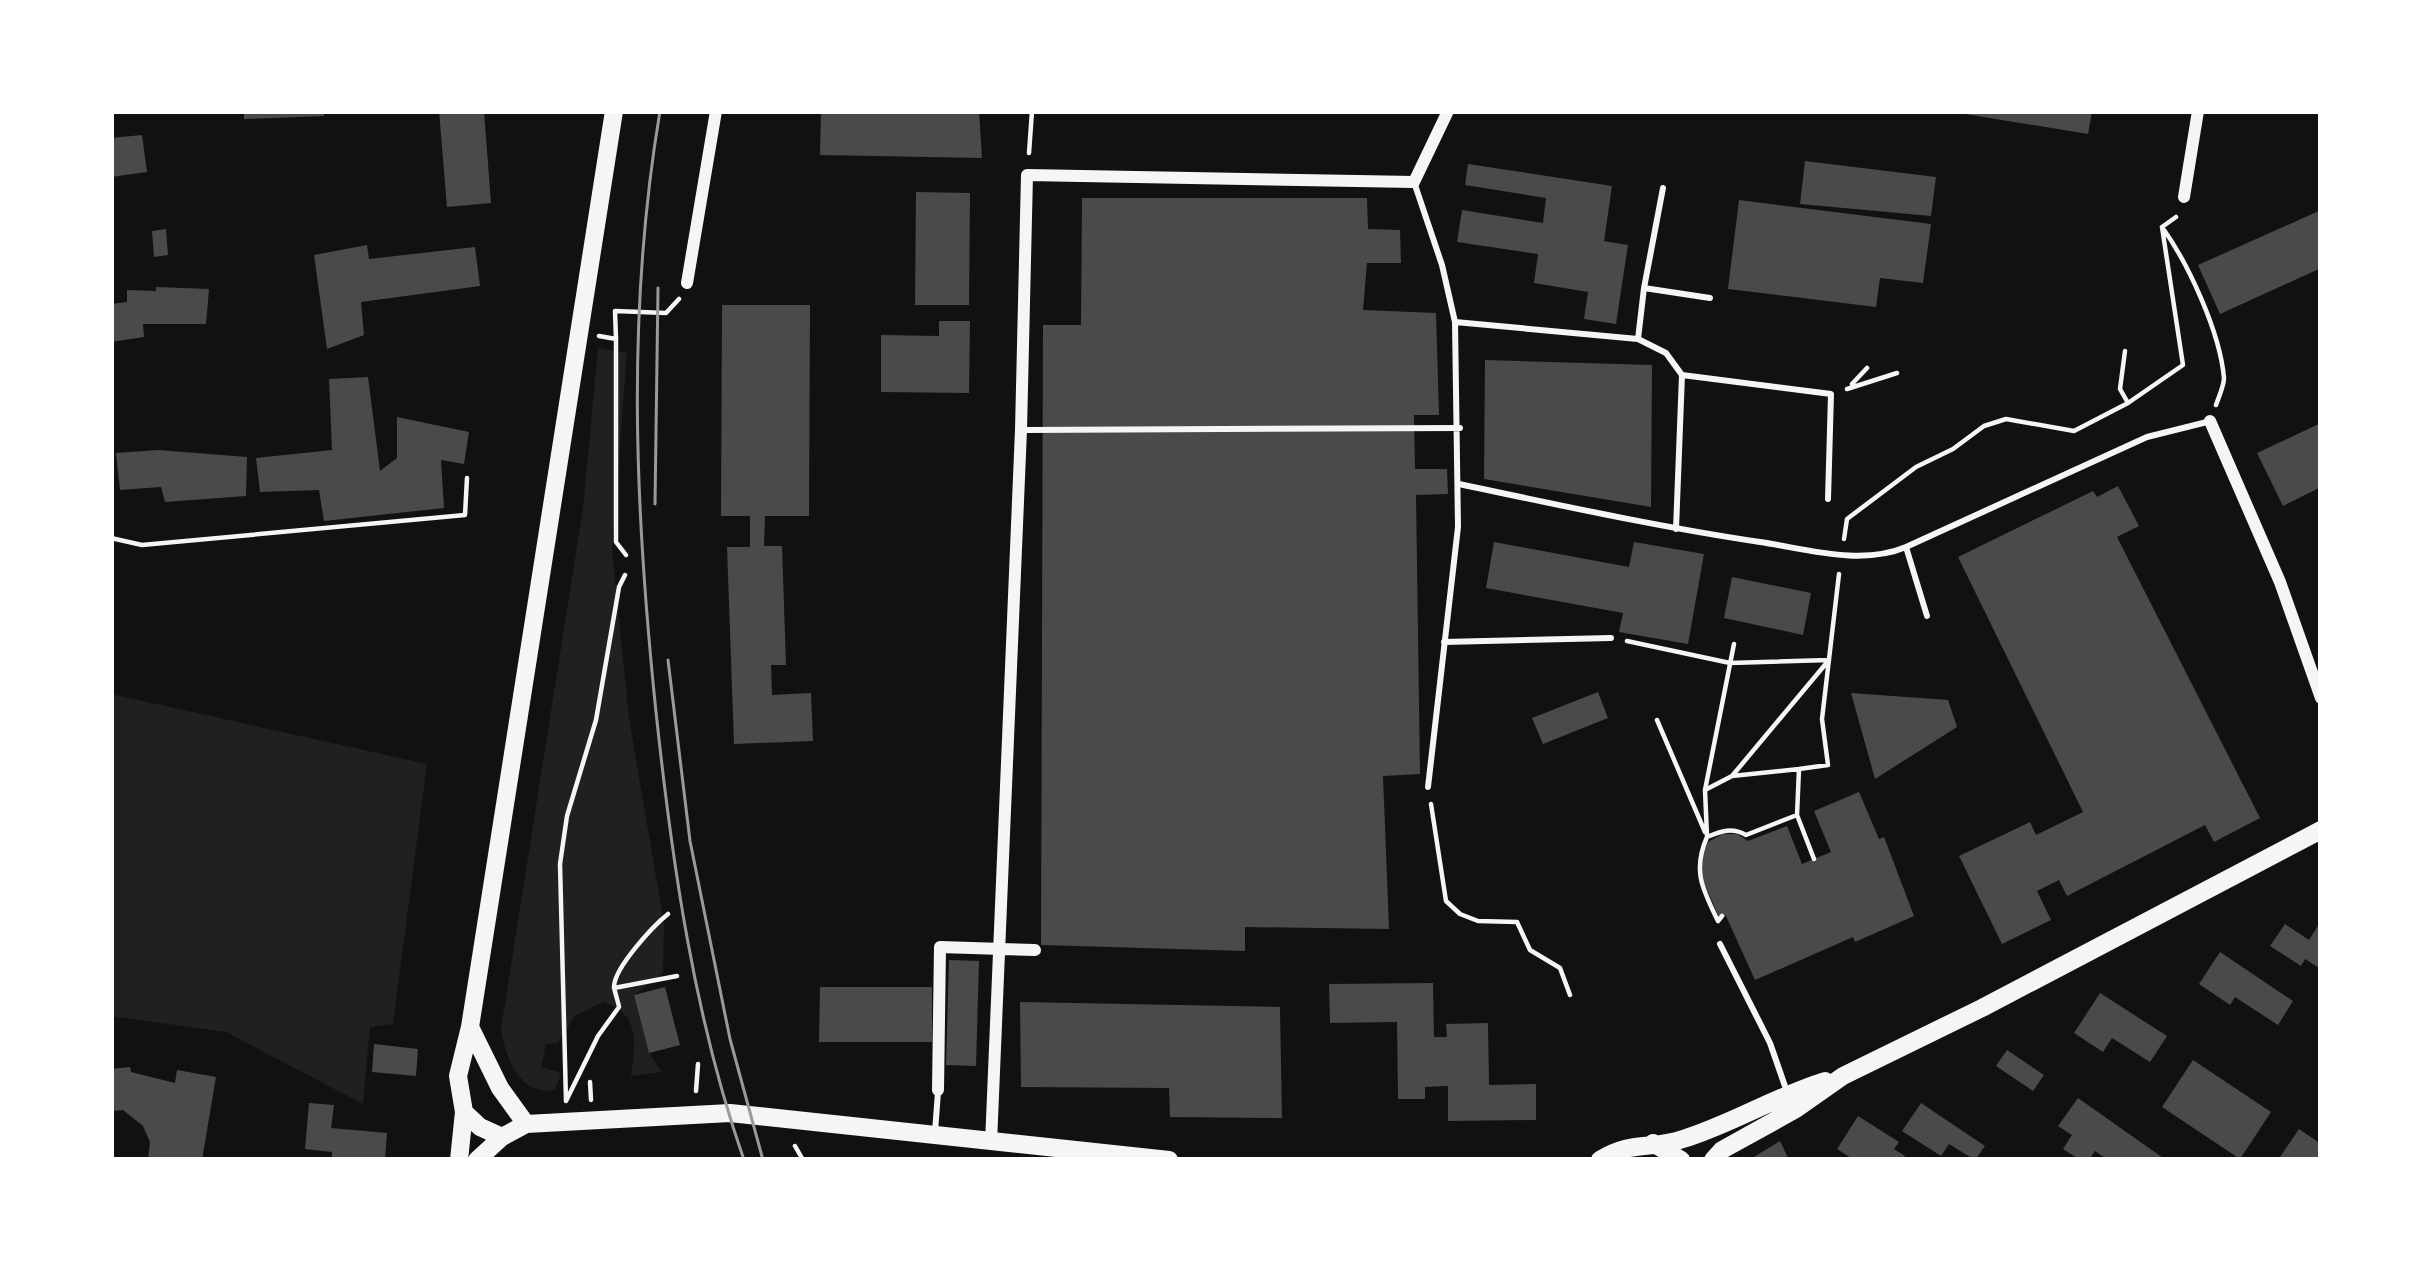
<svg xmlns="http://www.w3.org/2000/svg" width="2432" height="1271" font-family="'DM Sans',sans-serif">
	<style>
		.green { fill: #202020 }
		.building { fill: #4a4a4a }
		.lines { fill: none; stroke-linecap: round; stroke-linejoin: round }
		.path { stroke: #f5f5f5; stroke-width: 4.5 }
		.service { stroke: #f5f5f5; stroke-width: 6 }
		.minor { stroke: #f5f5f5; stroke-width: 12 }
		.secondary { stroke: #f5f5f5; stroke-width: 18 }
		.tram { stroke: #9a9a9a; stroke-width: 3 }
	</style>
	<rect width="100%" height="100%" fill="#111"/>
	<path class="green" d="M598 348 627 353 612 549 629 718 664 924 663 973 634 995 649 1053 662 1072 631 1076C636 1043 640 1013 603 1002L575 1016 558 1043 546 1044 541 1067 561 1073 555 1090C520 1097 505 1057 501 1029L583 508Z
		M111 694 427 764 393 1024 370 1027 363 1104 226 1032 111 1016Z"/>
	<path class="building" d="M244 111H324V116L244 119Z
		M439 111H484L491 203 447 207Z
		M821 111H979L982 158 820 155Z
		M1947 111H2092L2088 134Z
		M142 135 147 172 111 177V138Z
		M1805 161 1936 177 1931 216 1800 204Z
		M1468 164 1612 186 1604 241 1628 245 1616 324 1584 319 1588 292 1534 283 1538 254 1457 242 1462 210 1543 223 1546 198 1465 185Z
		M916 192 970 193 969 305H915Z
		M1082 198H1367L1368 229 1400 230 1401 263H1367L1363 310 1436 313 1439 415H1414L1415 469H1447L1448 494 1416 495 1420 774 1383 776 1389 929 1245 927V951L1041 945 1043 325H1081Z
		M1739 200 1931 224 1923 283 1880 278 1876 307 1728 289Z
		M2321 210V268L2220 314 2198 265Z
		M166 229 168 255 154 257 152 231Z
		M367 245 369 259 475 247 480 286 361 302 364 335 327 349 314 255Z
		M156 287 209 289 206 324H143L144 337 111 342V304L127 302V290L156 291Z
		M722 305H810L809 516H765L764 546H782L786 665H771L772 695 811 693 813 741 734 744 727 547H750V516H721Z
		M939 321H970L969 393 881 392V335L939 336Z
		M1485 360 1652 365 1651 507 1484 479Z
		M368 377 380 471 397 458V417L469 432 464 464 441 460 444 508 324 521 319 490 260 492 256 458 332 450 329 379Z
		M2321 423V487L2283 506 2257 453Z
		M158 450 247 457 246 496 165 502 161 487 120 490 116 453Z
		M2118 486 2139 526 2117 537 2260 818 2214 842 2205 825 2067 896 2059 880 2037 891 2051 920 2002 944 1959 856 2030 822 2036 835 2083 812 1958 557 2093 491 2097 497Z
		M1494 542 1629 567 1634 542 1704 554 1688 644 1619 632 1623 613 1486 588Z
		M1732 577 1811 593 1803 635 1724 618Z
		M1598 692 1608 718 1543 744 1532 718Z
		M1851 693 1948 700 1957 727 1875 779Z
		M1859 792 1879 839 1884 837 1914 916 1855 942 1853 937 1755 980 1726 916 1719 917 1701 876V857L1708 842 1723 834H1737L1748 841 1787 826 1802 864 1831 852 1814 811Z
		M2321 921V969L2305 959 2301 966 2270 946 2285 924 2309 940Z
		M2220 952 2293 1001 2278 1025 2235 997 2230 1005 2199 984Z
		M949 960 979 961 976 1066 946 1065Z
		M1433 983 1434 1037H1447L1446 1024 1488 1023 1489 1085 1536 1084V1120L1448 1121V1086L1425 1087V1099H1398L1397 1022 1330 1023 1329 984Z
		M665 987 680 1045 649 1053 634 995Z
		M820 987H932V1042H819Z
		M2100 993 2167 1036 2150 1062 2112 1038 2103 1052 2074 1033Z
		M1020 1002 1280 1007 1282 1118 1170 1117 1169 1088 1021 1087Z
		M374 1044 418 1049 416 1076 372 1072Z
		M2007 1050 2044 1075 2033 1091 1996 1066Z
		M2193 1060 2271 1112 2240 1159 2162 1107Z
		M130 1067 131 1072 175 1083 177 1070 216 1077 202 1160H148L150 1142 143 1126 123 1110 111 1111V1069Z
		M2078 1098 2166 1160H2108L2095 1151 2089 1160H2080L2063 1149 2072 1135 2058 1126Z
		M309 1103 334 1105 331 1128 387 1133 385 1160H332V1152L305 1149Z
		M1921 1103 1985 1146 1975 1160 1949 1144 1941 1156 1902 1131Z
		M1858 1116 1899 1142 1894 1149 1905 1156 1903 1160H1854L1837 1149Z
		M2299 1129 2321 1144V1160H2278Z
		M1780 1141 1789 1160H1749Z"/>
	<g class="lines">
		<path class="path" d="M1029 153 1032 111
			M2176 217 2162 227C2188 263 2220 332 2224 378 2224 386 2219 396 2216 405
			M599 336 616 339 615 311 666 313 679 299
			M616 339V542L626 555
			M2125 351 2120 389 2128 403
			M1852 384 1867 368
			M1847 389 1897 373
			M111 538 142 545 465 515 467 478
			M1844 539 1847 519 1916 467 1953 449 1984 426 2006 419 2074 431 2128 403 2183 365 2162 227
			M1627 641 1730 663 1829 660
			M1657 720 1705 832
			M1732 776 1829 660
			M1705 790 1734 644
			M1431 804 1446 901 1460 914 1478 921 1517 922 1530 950 1560 968 1570 995
			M1797 815 1799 769 1828 765 1822 719 1839 574
			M1707 836 1705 790 1732 776 1799 769
			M1722 916 1718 921C1703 890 1692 871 1707 837 1721 831 1732 827 1746 835L1797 815 1814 859
			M614 988 677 976
			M590 1082 591 1100
			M696 1091 698 1064
			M566 1101 560 864 567 816 596 720 619 587 625 575
			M566 1101 598 1036 619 1007C619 1005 614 989 614 987 614 968 653 926 668 914
			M795 1146 803 1160"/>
		<path class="service" d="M1414 182 1442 265 1455 322 1638 339 1644 288 1710 298
			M1644 288 1663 188
			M1638 339 1666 353 1682 375 1676 529
			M1682 375 1831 394 1828 499
			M1025 430 1460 428
			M1459 484C1559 505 1659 527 1760 542 1807 549 1861 566 1906 547
			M1927 616 1906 547 2147 437 2207 422
			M1444 642 1611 638
			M1428 787 1458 527 1455 322
			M1720 944 1770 1043 1786 1089
			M935 1132 938 1092"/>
		<path class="minor" d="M2184 197 2198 111
			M687 283 716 111
			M2210 421 2280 582 2321 698
			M938 1090 940 947 1035 950
			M991 1143 1021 430 1027 175 1414 182 1448 111"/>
		<path class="secondary" d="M470 1027 500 1088 526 1124
			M464 1112 480 1127 502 1137
			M1653 1143 1681 1160
			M459 1160 464 1112 458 1076 470 1027 614 111
			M477 1160 502 1137 526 1124 730 1113 1169 1160
			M1600 1160C1632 1140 1651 1150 1683 1139 1732 1124 1776 1096 1825 1081
			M1713 1160 1722 1150 1796 1109 1843 1076 1982 1008 2321 830"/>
		<path class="tram" d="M660 111C626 313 635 509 656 712 672 862 694 1017 744 1160
			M655 504 658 288
			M668 660 690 841 730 1039 763 1160"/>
	</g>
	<rect width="2432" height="1271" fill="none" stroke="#ffffff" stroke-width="228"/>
</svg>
